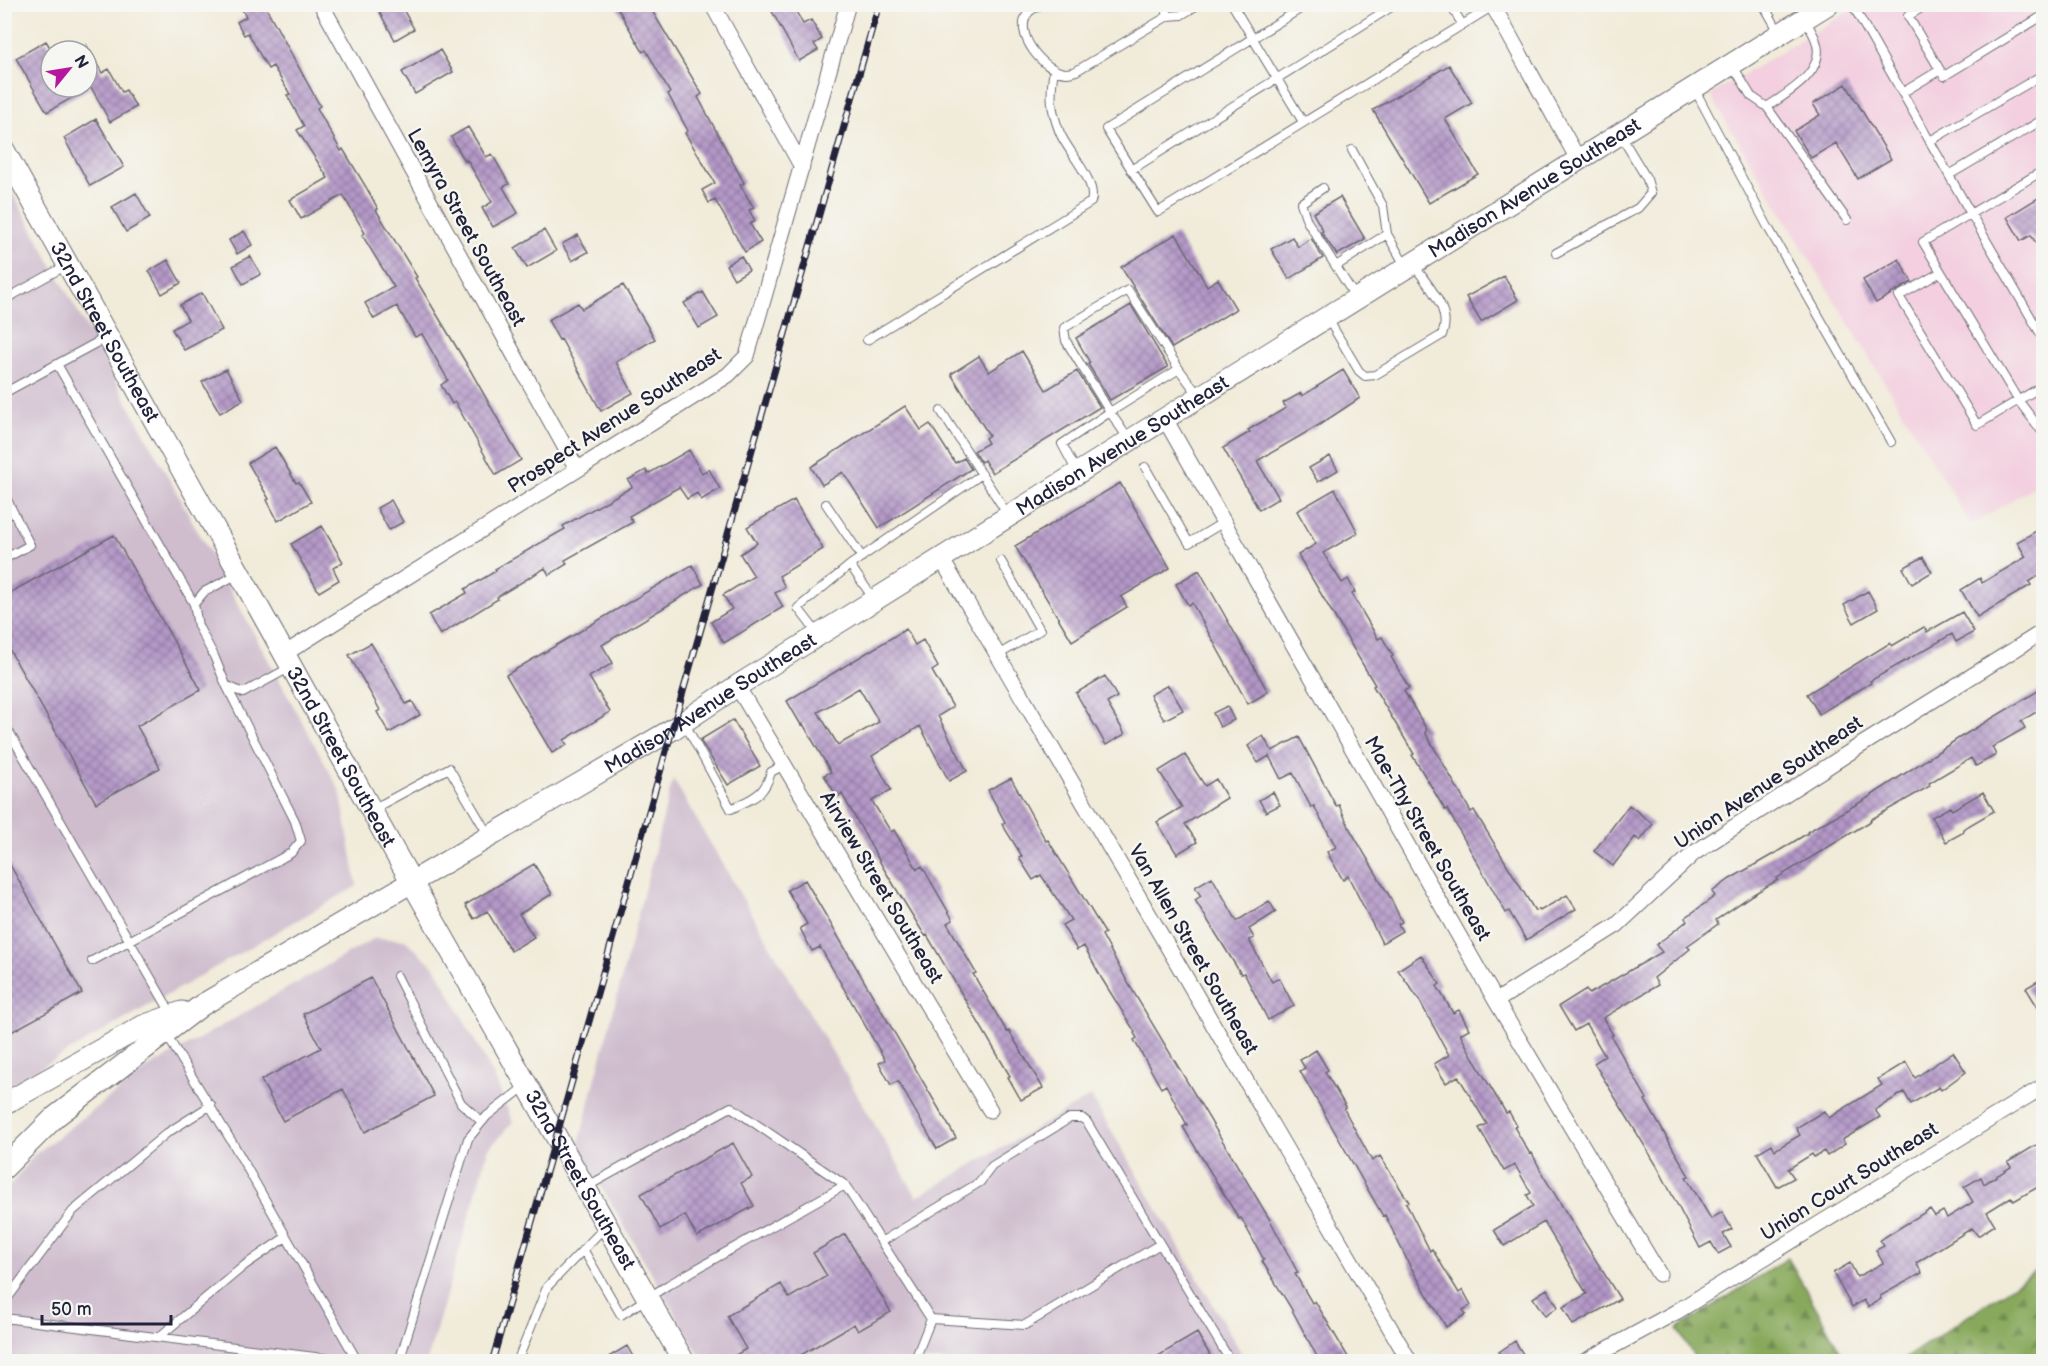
<svg xmlns="http://www.w3.org/2000/svg" width="2048" height="1366" font-family="'Balsamiq Sans',sans-serif">
	<style>
		.built { fill: #f3cfdf }
		.industrial { fill: #cfbdce }
		.forest { fill: url(#forest-firs); stroke: #55664c; stroke-width: 1.5 }
		.building { fill: url(#building-cross-hatch); fill-rule: evenodd }
		.lines { fill: none; stroke-linecap: round; stroke-linejoin: round }
		.lane-casing { stroke: #6a6872; stroke-width: 10 }
		.street-casing { stroke: #6a6872; stroke-width: 17 }
		.secondary-casing { stroke: #6a6872; stroke-width: 23 }
		.lane { stroke: #fff; stroke-width: 8 }
		.street { stroke: #fff; stroke-width: 15 }
		.secondary { stroke: #fff; stroke-width: 21 }
		.rail-casing { stroke: #22223b; stroke-width: 7 }
		.rail { stroke: #f6f6f2; stroke-width: 4.5; stroke-dasharray: 14; stroke-linecap: butt }
		.labels { text-anchor: middle; stroke-width: 5; stroke-linejoin: round; paint-order: stroke }
		.street-label { font-size: 20px; fill: #22223b; stroke: #f6f6f2 }
	</style>
	<defs>
		<pattern id="forest-firs" width="22" height="20" patternUnits="userSpaceOnUse" patternTransform="scale(1.5)"><rect width="22" height="20" fill="#88a95c"/><path d="M5 1l3.5 6h-7zM16 11l3.5 6h-7z" fill="#6f894d"/></pattern>
		<pattern id="building-cross-hatch" width="8" height="8" patternUnits="userSpaceOnUse" patternTransform="scale(1.5)"><rect width="8" height="8" fill="#b498c7"/><path d="M0 0l8 8M0 8l8-8" fill="none" stroke="#927ca3"/></pattern>
	</defs>
	<rect width="100%" height="100%" fill="#f6f6f2"/>
	<filter id="ink" filterUnits="userSpaceOnUse"><feTurbulence type="fractalNoise" baseFrequency=".0167" numOctaves="2"/><feDisplacementMap in="SourceGraphic" scale="12" xChannelSelector="R" yChannelSelector="G"/><feConvolveMatrix kernelMatrix="1 2 1 2 8 2 1 2 1" color-interpolation-filters="sRGB"/></filter>
	<filter id="wash" filterUnits="userSpaceOnUse"><feTurbulence type="fractalNoise" baseFrequency=".008" numOctaves="4" result="noise"/><feDisplacementMap in="SourceGraphic" scale="24" xChannelSelector="R" yChannelSelector="G"/><feGaussianBlur stdDeviation="1.35" result="paint"/><feColorMatrix in="noise" values="0 0 0 0 0 0 0 0 0 0 0 0 0 0 0 0 0 1.4 0 .05"/><feComposite in="paint" operator="in"/></filter>
	<g filter="url(#wash)">
		<rect width="100%" height="100%" fill="#f1ebd9"/>
		<path class="built" d="M1859 5H2043V481L1971 525 1710 95Z"/>
		<path class="industrial" d="M4 177 340 791 357 886 5 1088Z
			M673 779 917 1197 1091 1096 1246 1361H703L578 1147Z
			M375 938 405 940 436 968 493 1075 513 1122 489 1148 427 1361 5 1362V1192L34 1155 148 1068Z"/>
		<path class="forest" d="M1788 1258 1846 1361H1697L1677 1329Z
			M2043 1266V1361H1901Z"/>
		<g id="blocks">
			<path class="building" d="M239 4H264L320 106 317 108 341 151 343 149 366 187 378 209 376 210 417 277 415 278 469 368 521 460 496 475 455 402 452 404 441 385 448 380 422 334 415 337 397 306 374 319 365 303 394 287 362 235 365 233 343 195 301 219 290 200 328 178 297 130 304 126 287 95 290 94 273 66 268 69 248 33 244 35 237 22 246 17Z
				M375 4H400L414 29 395 40Z
				M615 4H648L702 94 698 97 744 183 740 185 754 208 749 210 755 221 750 224 761 242 745 252 715 200 709 203 702 190 715 183 685 133 688 131 668 94 670 93 646 50 643 52Z
				M768 4H792L803 24 811 20 822 39 814 44 818 50 799 61Z
				M46 41 51 49V87H90L87 81V46L102 73 109 69 122 92 126 90 136 107 110 122 91 87 47 112 16 58Z
				M440 50 453 72 415 94 402 72Z
				M1449 65 1472 103 1445 119 1478 174 1429 203 1373 110Z
				M1846 84 1891 159 1858 179 1836 143 1811 158 1794 131 1820 115 1813 104Z
				M96 119 124 167 90 186 64 138Z
				M468 127 486 157 492 154 509 184 503 187 518 213 493 227 482 208 492 202 467 160 465 161 451 137Z
				M136 193 150 218 126 232 112 207Z
				M2043 195V255L2031 235 2021 241 2007 217Z
				M1340 197 1365 239 1337 255 1321 232 1323 231 1313 213Z
				M544 230 556 251 527 268 515 248Z
				M244 231 252 245 237 254 229 240Z
				M1176 234 1207 286 1218 279 1236 309 1172 348 1121 267Z
				M578 235 588 252 572 261 562 244Z
				M1292 237 1298 247 1311 238 1323 258 1289 279 1271 249Z
				M250 256 261 274 243 284 233 266Z
				M741 256 749 270 734 279 726 265Z
				M1899 259 1912 282 1876 303 1863 280Z
				M168 260 181 283 162 294 149 271Z
				M1504 276 1518 300 1481 322 1466 297Z
				M623 285 655 339 616 362 633 393 601 411 561 339 559 340 548 320 578 303 582 309Z
				M703 292 718 317 699 328 684 303Z
				M202 293 222 330 184 350 172 329 188 320 180 305Z
				M1131 305 1168 367 1110 400 1088 364 1090 363 1076 338Z
				M1022 351 1046 390 1077 371 1100 407 992 473 984 460 981 462 974 451 988 443 985 438 989 435 951 374 979 356 989 372Z
				M226 369 243 400 220 413 202 382Z
				M1343 370 1360 398 1319 425 1257 461 1279 498 1259 510 1223 448 1250 432 1248 430 1286 408 1283 403 1301 393 1302 396Z
				M905 406 921 430 930 424 955 463 964 458 971 469 879 528 843 472 822 485 811 467Z
				M275 447 296 483 299 482 311 502 278 521 267 500 269 499 248 463Z
				M689 450 702 473 709 469 720 489 701 500 697 493 687 499 679 487 629 516 633 522 565 560 567 564 549 575 545 568 497 597 498 599 440 635 429 615 467 593 465 589 496 571 495 569 565 529 563 526 632 487 628 480 646 470 648 474Z
				M1330 456 1338 470 1318 482 1309 468Z
				M1120 483 1170 568 1121 597 1127 607 1072 641 1015 546Z
				M1335 489 1358 533 1323 553 1342 583 1348 579 1355 592 1352 594 1378 639 1382 637 1393 656 1391 657 1409 688 1404 691 1427 730 1425 732 1471 812 1474 810 1535 911 1539 909 1540 911 1567 895 1576 909 1526 940 1509 911 1506 913 1447 809 1445 810 1425 776 1412 755 1414 754 1373 686 1375 685 1298 555 1316 544 1297 511Z
				M391 500 403 522 389 530 377 508Z
				M794 500 823 549 779 576 785 587 775 593 783 607 724 643 711 622 732 609 723 595 754 576 740 554 757 543 747 527Z
				M322 526 343 562 333 568 339 580 319 592 291 544Z
				M2038 530 2043 540V573L2029 582 2031 585 1977 617 1961 590 1980 578 1982 583 2026 557 2017 542Z
				M114 535 201 690 137 726 160 768 96 803 4 640V596Z
				M1923 557 1932 572 1912 584 1903 568Z
				M692 565 703 584 602 645 613 663 589 677 610 712 564 740 567 745 552 753 506 675Z
				M1199 570 1268 692 1248 704 1192 603 1188 605 1176 584Z
				M1868 591 1878 609 1854 623 1844 605Z
				M1962 612 1974 632 1956 642 1952 634 1870 681 1871 683 1819 714 1807 694 1890 643 1892 646 1924 627 1927 632Z
				M906 629 915 645 923 640 938 667 932 671 953 707 938 716 967 771 949 781 920 726 872 756 891 790 872 801 891 832 894 830 917 869 922 866 953 920 947 923 976 973 973 974 1007 1032 1009 1031 1043 1088 1021 1100 1008 1077 1010 1076 927 935 925 936 884 869 842 794 837 797 824 775 831 772 803 724 801 725 787 701ZM859 688 879 722 838 745 818 712Z
				M371 643 406 704 412 701 420 715 389 733 377 712 380 710 349 655Z
				M1105 676 1117 697 1107 703 1125 734 1106 745 1076 693Z
				M1168 685 1183 710 1164 720 1150 695Z
				M2043 688V708L2021 721 2025 728 1992 747 1996 755 1976 766 1971 758 1929 783 1930 786 1870 820 1871 821 1777 878 1778 880 1752 895 1716 920 1718 924 1687 946 1690 949 1654 978 1658 985 1603 1018 1613 1035 1611 1036 1647 1099 1645 1100 1689 1176 1686 1177 1711 1219 1722 1212 1732 1229 1723 1234 1731 1247 1718 1254 1711 1242 1700 1248 1657 1166 1594 1063 1605 1056 1586 1024 1574 1031 1559 1006 1586 989 1589 994 1662 952 1656 945 1687 921 1685 918 1715 896 1712 892 1730 879 1777 852 1808 833 1807 832 1866 799 1959 738Z
				M1227 706 1234 720 1220 727 1213 713Z
				M733 720 760 766 728 785 700 740Z
				M1263 736 1272 751 1299 737 1336 806 1339 805 1351 831 1390 897 1402 922 1398 924 1402 931 1382 943 1348 876 1343 880 1327 852 1336 847 1314 806 1311 807 1293 773 1281 779 1269 756 1258 763 1248 746Z
				M1185 755 1205 786 1216 779 1227 798 1185 824 1197 842 1177 854 1157 822 1182 807 1159 771Z
				M1011 778 1046 841 1048 840 1105 933 1102 935 1128 983 1270 1220 1298 1273 1295 1274 1312 1303 1315 1301 1351 1362H1320L1291 1308 1262 1261 1264 1260 1241 1218 1239 1219 1183 1127 1187 1125 1166 1085 1161 1088 1134 1040 1137 1038 1134 1033 1135 1032 1102 979 1084 946 1077 950 1062 925 1071 920 1041 875 1033 880 1019 858 1022 856 1002 824 1005 822 988 790Z
				M1273 792 1280 805 1266 812 1259 800Z
				M1983 792 1994 811 1963 829 1964 832 1946 842 1932 817 1950 807 1952 810Z
				M1629 805 1653 824 1640 841 1635 837 1613 866 1594 851Z
				M4 854 82 993 4 1036Z
				M534 864 552 894 519 914 534 937 511 951 487 911 474 919 465 905Z
				M1212 877 1237 921 1269 901 1276 912 1249 929 1254 938 1249 940 1272 982 1279 978 1294 1006 1268 1020 1244 973 1241 974 1195 900 1201 896 1195 887Z
				M805 880 956 1138 937 1149 898 1081 891 1085 879 1063 885 1060 820 947 812 951 800 928 807 924 787 890Z
				M1421 955 1440 984 1437 986 1453 1013 1459 1010 1469 1029 1460 1034 1477 1065 1506 1113 1509 1112 1517 1126 1514 1127 1530 1154 1532 1153 1544 1177 1620 1299 1573 1325 1563 1307 1587 1294 1544 1222 1504 1246 1494 1230 1533 1206 1527 1195 1531 1193 1515 1165 1504 1171 1479 1128 1487 1124 1458 1076 1446 1083 1434 1064 1449 1055 1418 998 1398 970Z
				M371 978 434 1096 365 1132 343 1089 283 1121 261 1080 321 1048 303 1014Z
				M2043 978V1016L2026 988Z
				M1316 1050 1328 1070 1325 1072 1346 1107 1344 1109 1372 1161 1380 1156 1409 1202 1406 1203 1430 1251 1432 1249 1459 1293 1463 1290 1471 1305 1463 1310 1466 1314 1446 1327 1409 1264 1385 1215 1383 1216 1300 1071 1305 1068 1300 1060Z
				M1953 1052 1966 1072 1941 1090 1939 1087 1911 1104 1904 1092 1875 1110 1880 1117 1842 1140 1845 1144 1827 1156 1824 1151 1814 1157 1812 1154 1788 1169 1794 1178 1777 1187 1757 1153 1772 1144 1775 1150 1800 1135 1796 1128 1824 1111 1829 1118 1882 1085 1878 1079 1906 1062 1915 1078Z
				M2043 1141V1184L2014 1201 2011 1197 1987 1212 1995 1225 1978 1236 1972 1228 1916 1263 1922 1273 1880 1296 1881 1299 1868 1307 1864 1300 1852 1307 1833 1273 1850 1263 1857 1277 1883 1263 1876 1250 1884 1246 1880 1240 1930 1209 1935 1216 1943 1211 1947 1218 1973 1202 1964 1187 1981 1177 1984 1184 2011 1167 2008 1162Z
				M733 1143 752 1177 741 1183 754 1206 697 1237 685 1215 660 1229 641 1194Z
				M845 1234 891 1312 858 1331 854 1324 789 1362H724L746 1349 727 1316 781 1284 789 1298 827 1276 813 1253Z
				M1547 1289 1558 1307 1545 1316 1533 1298Z
				M1197 1333 1214 1362H1148Z
				M1515 1341 1528 1362H1505L1499 1352Z
				M627 1346 636 1362H600Z"/>
		</g>
	</g>
	<g filter="url(#ink)">
		<use href="#blocks" fill-opacity="0" stroke="#6a6872" stroke-width="1.5"/>
		<g class="lines">
			<g class="lane-casing">
				<path id="lane" d="M1042 4C1038 7 1032 9 1029 12 1011 32 1044 72 1066 73 1069 73 1073 72 1076 71L1168 16 1181 15 1199 4
					M1165 4 1168 16
					M1232 4 1303 122
					M1308 4 1106 129 1158 212 1493 6
					M1450 4 1462 24
					M1763 4 1779 32
					M1852 4 1971 214 2040 333 2044 331
					M1733 66 1751 96 1767 107 1847 220
					M1940 70 1944 76 2044 15
					M1695 90 1769 229 1891 442
					M1902 93 1940 70 1908 16 1928 4
					M1767 107C1787 93 1827 72 1816 41 1814 34 1809 27 1805 20
					M1930 141 2044 74
					M1352 150 1383 206 1387 234 1406 267
					M1131 170 1396 4
					M2044 170 1923 242 2018 400 2044 434
					M1949 175 2044 119
					M1323 188 1301 203 1307 221 1356 298
					M1556 253 1638 208 1651 193 1647 179 1621 136
					M1336 266 1387 234
					M1941 272 1899 296 1977 425 2044 385
					M4 300 67 265
					M1328 319 1359 371 1365 376 1375 375 1442 335C1453 310 1427 285 1414 265
					M867 340 1091 202C1098 182 1068 152 1060 133 1050 108 1050 94 1054 69
					M57 364 194 604
					M4 393 107 337
					M941 411 1008 515
					M1129 440 1110 412 1179 369 1199 396
					M1145 467 1189 543 1224 522
					M1077 472 1062 444 1110 412 1066 341 1064 328 1128 290 1179 369
					M4 494 30 545 4 559
					M826 504 862 557
					M238 574 204 592 194 604 198 626 214 656 226 685 243 693 289 668
					M873 598 850 565 982 474
					M818 634 798 608 850 565
					M998 655 1040 630 1001 561
					M4 723 171 1013
					M685 724 731 809C752 798 764 797 771 772L784 765
					M373 809 449 768 489 836
					M92 961 291 853 301 841 295 821 226 685
					M397 976 461 1103 482 1122
					M166 1034 235 1147 358 1362
					M586 1187 731 1107 845 1185 931 1319 914 1362
					M881 1242 980 1182 992 1166 1070 1118H1082L1087 1122 1231 1362
					M583 1249 621 1315 668 1285 845 1185
					M4 1303 73 1211 167 1133 211 1105
					M4 1318 355 1362
					M931 1319 1025 1325 1160 1244
					M159 1337 245 1265 286 1237
					M399 1362 468 1139 487 1116 524 1087
					M517 1362 547 1287 606 1226"/>
			</g>
			<g class="street-casing">
				<path id="street" d="M321 4 577 469
					M712 4 802 167
					M1492 4 1579 161
					M1165 419 1496 1001 1659 1274
					M941 558 1410 1362
					M284 654 728 375 747 356 848 4
					M737 686 990 1110
					M1496 1001 1617 925 1694 853 1850 752 2044 631
					M1584 1362 1676 1312 2044 1086"/>
			</g>
			<g class="secondary-casing">
				<g id="secondary">
					<path id="s1" d="M4 150 389 842 684 1362"/>
					<path d="M4 1104 143 1026 182 1012"/>
					<path id="s2" d="M4 1168 55 1117 202 1005 673 729 737 686 1828 4"/>
				</g>
			</g>
			<use href="#lane" class="lane"/>
			<use href="#street" class="street"/>
			<use href="#secondary" class="secondary"/>
			<g class="rail-casing">
				<path id="rail" d="M492 1362 879 4"/>
			</g>
			<use href="#rail" class="rail"/>
		</g>
	</g>
	<g class="labels">
		<g class="street-label">
			<text dy="7" stroke="none"><textPath href="#s2" startOffset="1820">Madison Avenue Southeast</textPath></text>
			<text transform="translate(467 227) rotate(61)" y="7">Lemyra Street Southeast</text>
			<text dy="7" stroke="none"><textPath href="#s1" startOffset="208">32nd Street Southeast</textPath></text>
			<text transform="translate(614 420) rotate(-33)" y="7">Prospect Avenue Southeast</text>
			<text dy="7" stroke="none"><textPath href="#s2" startOffset="1334">Madison Avenue Southeast</textPath></text>
			<text dy="7" stroke="none"><textPath href="#s2" startOffset="848">Madison Avenue Southeast</textPath></text>
			<text dy="7" stroke="none"><textPath href="#s1" startOffset="694">32nd Street Southeast</textPath></text>
			<text transform="translate(1768 782) rotate(-34)" y="7">Union Avenue Southeast</text>
			<text transform="translate(1428 838) rotate(60)" y="7">Mae-Thy Street Southeast</text>
			<text transform="translate(882 887) rotate(59)" y="7">Airview Street Southeast</text>
			<text transform="translate(1194 949) rotate(60)" y="7">Van Allen Street Southeast</text>
			<text dy="7" stroke="none"><textPath href="#s1" startOffset="1180">32nd Street Southeast</textPath></text>
			<text transform="translate(1849 1181) rotate(-32)" y="7">Union Court Southeast</text>
		</g>
	</g>
	<rect width="2048" height="1366" fill="none" stroke="#f6f6f2" stroke-width="24"/>
	<g transform="translate(69 69) rotate(60)"><circle r="28" fill="#f6f6f2" stroke="#a1a1a9" stroke-width="1.5"/>
	<path d="M0-4.5L10 22L0 15L-10 22Z" fill="#b5179e"/>
	<text y="-9" font-size="16" font-weight="bold" text-anchor="middle" fill="#22223b">N</text>
	</g>
	<path d="M42 1315v9h129v-9" fill="none" stroke="#22223b" stroke-width="3"/>
	<text x="51" y="1315" font-size="18" fill="#22223b" stroke="#f6f6f2" stroke-width="4.5" paint-order="stroke">50 m</text>
</svg>
